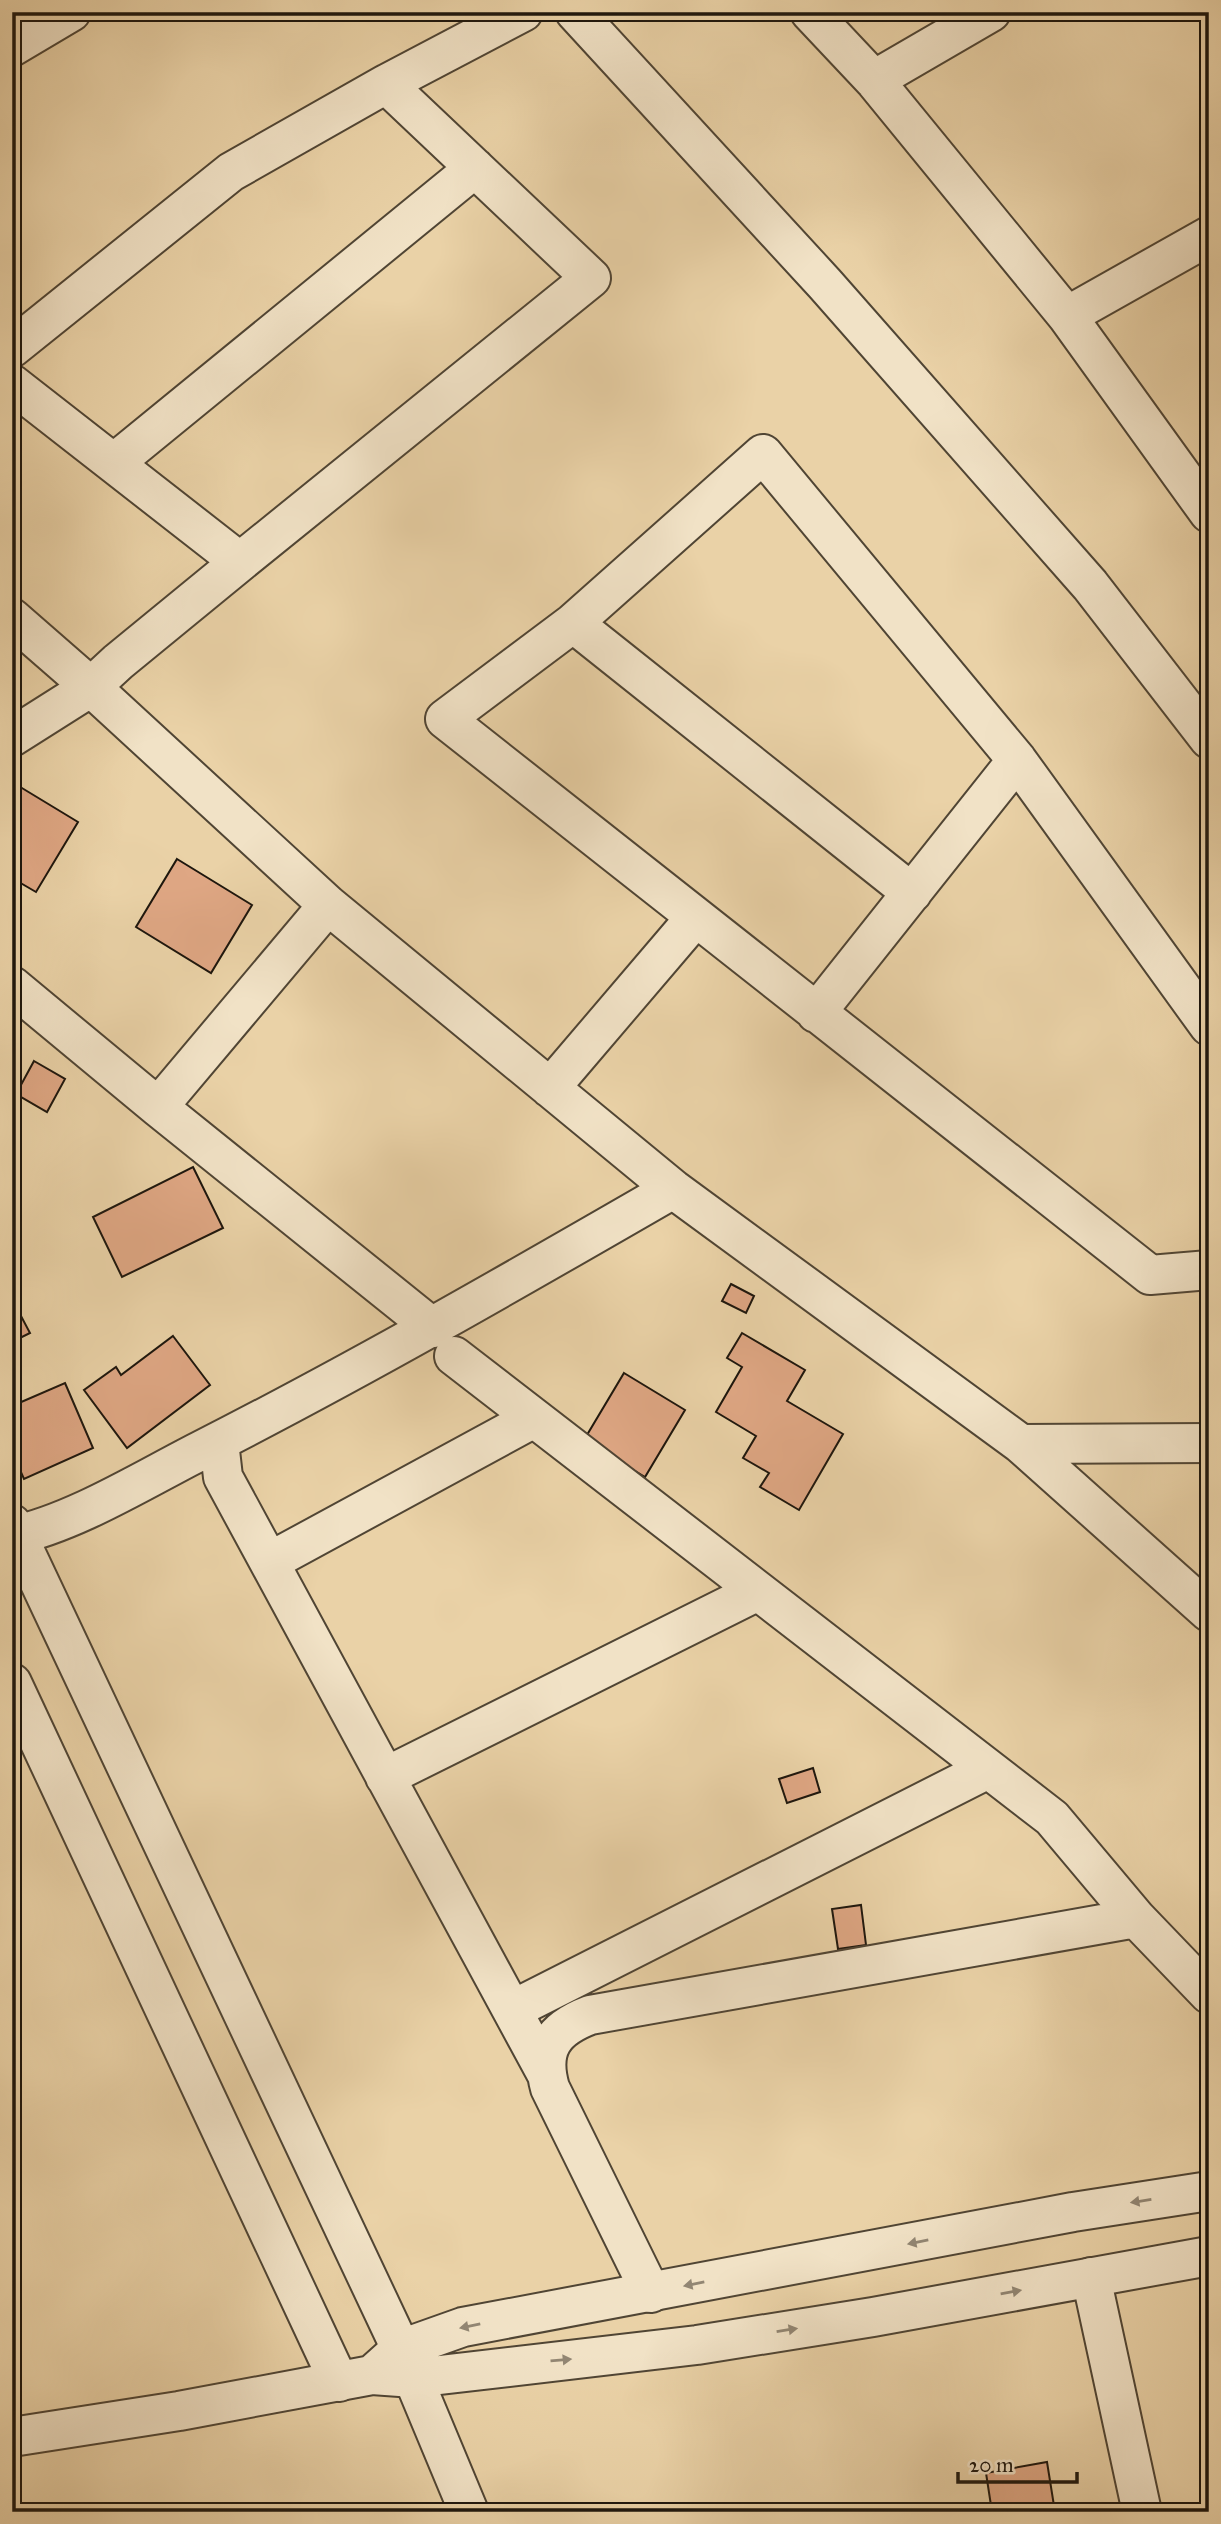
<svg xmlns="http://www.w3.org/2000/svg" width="1221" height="2524" font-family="'IM FELL Great Primer',serif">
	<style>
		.building { fill: #dfa784; stroke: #1d160d; stroke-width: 2 }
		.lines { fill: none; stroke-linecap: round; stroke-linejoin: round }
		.minor-casing { stroke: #504534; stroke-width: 42 }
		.tertiary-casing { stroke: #504534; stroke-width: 42 }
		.minor { stroke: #f1e2c6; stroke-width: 38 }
		.tertiary { stroke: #f1e2c6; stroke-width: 38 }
		.oneway { fill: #928673 }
	</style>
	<rect width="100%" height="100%" fill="#ead2a7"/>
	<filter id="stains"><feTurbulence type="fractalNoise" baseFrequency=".00286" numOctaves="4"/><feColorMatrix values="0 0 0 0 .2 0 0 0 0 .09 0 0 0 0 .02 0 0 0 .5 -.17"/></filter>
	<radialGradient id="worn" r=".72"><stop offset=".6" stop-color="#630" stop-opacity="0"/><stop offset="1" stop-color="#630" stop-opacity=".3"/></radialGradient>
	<path class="building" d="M12 782 78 822 36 892 12 878Z
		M177 859 252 905 211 973 136 927Z
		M34 1061 65 1079 47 1112 16 1094Z
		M193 1167 223 1228 122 1277 93 1217Z
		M731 1284 754 1296 746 1313 722 1301Z
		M12 1299 30 1333 12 1342Z
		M742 1333 805 1370 787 1401 843 1434 799 1510 760 1487 769 1473 743 1458 756 1436 716 1412 742 1367 727 1358Z
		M173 1336 210 1385 127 1448 84 1390 116 1367 121 1375Z
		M624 1373 685 1410 645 1477 584 1440Z
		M65 1383 93 1448 24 1479 12 1452V1406Z
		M813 1768 820 1792 787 1803 779 1779Z
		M861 1905 866 1945 838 1949 832 1909Z
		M1047 2462 1055 2512H992L986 2473Z"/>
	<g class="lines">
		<g class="minor-casing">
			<path id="minor" d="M575 12 825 284 1090 585 1209 739
				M810 12 874 80 1067 316 1209 513
				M12 47 71 12
				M874 80 991 12
				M1067 316 1209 236
				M12 348 231 172 386 84 523 12
				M12 384 240 562
				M114 463 475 168
				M12 618 91 687 328 905 673 1189 1021 1444 1209 1612
				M573 623 912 893
				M12 737 91 687 118 662 240 562 591 278 386 84
				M12 986 158 1107 433 1328
				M816 1013 1017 760
				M1209 1026 1017 760 763 454 573 623 445 719 1150 1275 1209 1270
				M550 1088 695 918
				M158 1107 328 905
				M454 1356 1052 1818 1136 1918 1209 1994
				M219 1442 223 1477 546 2073
				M1021 1444 1209 1443
				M12 1524 401 2349 469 2512
				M12 1536C74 1523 143 1480 200 1451 361 1369 517 1279 673 1189
				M269 1562 534 1418
				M12 1683 339 2382
				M385 1777 758 1591
				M512 2010 988 1769
				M1091 2277 1142 2512
				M651 2293 550 2088C539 2049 553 2029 590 2015L1136 1918"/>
		</g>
		<g class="tertiary-casing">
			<path id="tertiary" d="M372 2375 401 2349 463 2327 1073 2212 1209 2191
				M12 2437 179 2411 372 2375 414 2378 697 2345 873 2317 1209 2256"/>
		</g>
		<use href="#minor" class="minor"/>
		<use href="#tertiary" class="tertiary"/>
	</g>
	<defs><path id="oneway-solid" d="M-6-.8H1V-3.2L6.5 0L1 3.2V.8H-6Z" transform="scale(1.75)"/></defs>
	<g class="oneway">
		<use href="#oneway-solid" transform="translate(1141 2201) rotate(171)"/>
		<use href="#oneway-solid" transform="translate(918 2242) rotate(169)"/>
		<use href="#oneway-solid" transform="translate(694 2284) rotate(169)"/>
		<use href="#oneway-solid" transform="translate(1011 2292) rotate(-10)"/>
		<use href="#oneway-solid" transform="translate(470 2326) rotate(168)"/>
		<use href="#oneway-solid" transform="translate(787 2330) rotate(-9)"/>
		<use href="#oneway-solid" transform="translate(561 2360) rotate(-5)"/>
	</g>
	<rect width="1221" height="2524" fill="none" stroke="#ead2a7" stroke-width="42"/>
	<rect x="14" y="14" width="1193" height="2496" fill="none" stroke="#1d160d" stroke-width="3.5"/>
	<rect x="21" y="21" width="1179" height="2482" fill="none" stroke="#1d160d" stroke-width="2"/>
	<path d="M958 2472v10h119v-10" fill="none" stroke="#1d160d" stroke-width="3.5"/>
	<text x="969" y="2472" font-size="21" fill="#1d160d" stroke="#f1e2c6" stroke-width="5" paint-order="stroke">20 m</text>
	<rect width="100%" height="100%" filter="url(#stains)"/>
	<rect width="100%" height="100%" fill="url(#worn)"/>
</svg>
